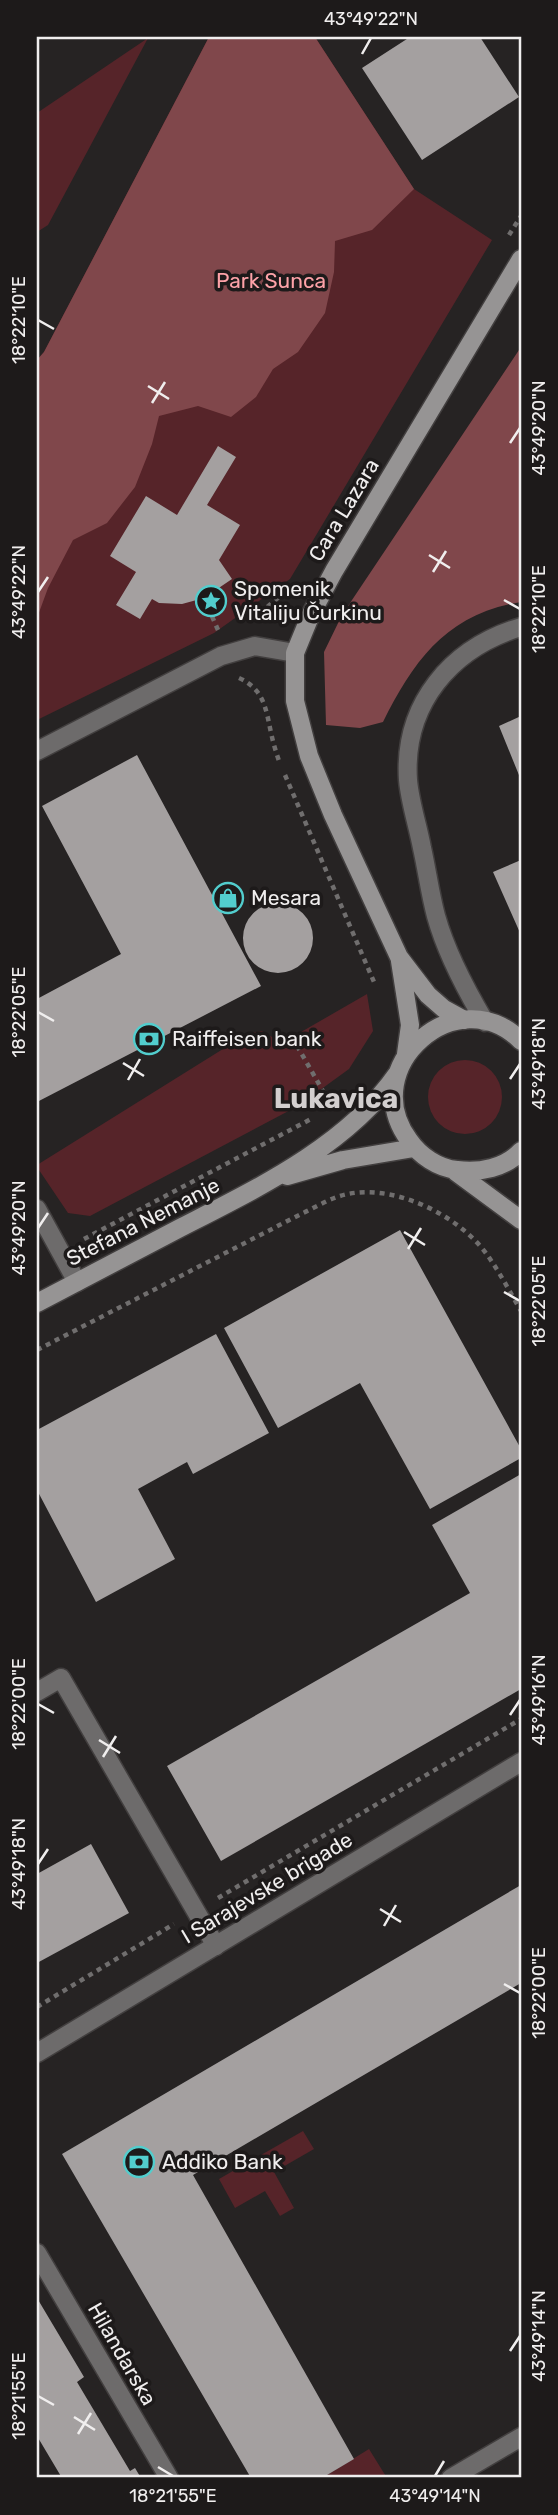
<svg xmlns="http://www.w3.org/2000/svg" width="558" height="2515" font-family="Rubik,sans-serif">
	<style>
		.green { fill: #562429 }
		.forest { fill: #80474b }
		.building { fill: #a4a0a0 }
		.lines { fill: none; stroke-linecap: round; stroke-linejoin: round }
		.lane-casing { stroke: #423f3f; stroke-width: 21 }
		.street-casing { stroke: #423f3f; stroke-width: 21 }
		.secondary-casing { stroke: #423f3f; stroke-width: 21 }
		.path { stroke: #706e6e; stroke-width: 4.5; stroke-dasharray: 5 5; stroke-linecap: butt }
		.lane { stroke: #6d6b6b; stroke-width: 18 }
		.street { stroke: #6d6b6b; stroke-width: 18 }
		.secondary { stroke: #969494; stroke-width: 18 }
		.ticks { fill: none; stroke: #f0eeee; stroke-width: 2.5 }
		.labels { text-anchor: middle; stroke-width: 7; stroke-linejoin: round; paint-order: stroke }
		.park-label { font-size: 21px; fill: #fda2a8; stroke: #1d1a1a }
		.street-label { font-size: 21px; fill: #f0eeee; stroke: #1d1a1a }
		.poi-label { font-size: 21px; fill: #f0eeee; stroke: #1d1a1a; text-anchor: start }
		.district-label { font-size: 28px; font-weight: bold; fill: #d3cfcf; stroke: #1d1a1a }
		.neatline { fill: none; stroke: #f0eeee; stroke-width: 2.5 }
		.ticks-label { font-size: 18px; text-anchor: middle; fill: #f0eeee }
	</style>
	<rect width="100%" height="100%" fill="#262323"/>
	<path class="green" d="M209 37H315L414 189 492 240 290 579 214 633 37 720V360L44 352Z
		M148 38 48 225 37 232V113Z
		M367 994 373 1031 349 1069 298 1106 90 1216 68 1213 37 1167V1165L247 1034 262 1031 282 1043Z
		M428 1097a37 37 0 1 1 74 0a37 37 0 1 1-74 0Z
		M303 2131 314 2149 274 2172 294 2208 280 2216 265 2191 235 2208 219 2179Z
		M369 2449 387 2478H322Z"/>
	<path class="forest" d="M209 37H315L414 189 372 230 335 241 334 272 325 313 298 352 273 369 256 397 231 417 198 406 159 416 152 444 135 487 107 523 73 540 48 588 37 618V360L44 352Z
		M521 347V602C447 614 414 660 383 722L360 728 326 725 324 652 342 615Z"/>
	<path class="building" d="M410 37H480L519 97 422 160 362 68Z
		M218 446 236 457 207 505 240 525 219 560 232 579 204 598 182 604 159 603 152 599 140 619 116 605 136 572 110 556 146 496 177 515Z
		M521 716V780L499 726Z
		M137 755 261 986 37 1102V999L121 954 42 806Z
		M521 860V935L493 872Z
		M243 938a35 35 0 1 1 70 0a35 35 0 1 1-70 0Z
		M400 1230 521 1449V1458L430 1509 360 1383 278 1428 224 1328Z
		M216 1334 269 1433 193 1474 187 1462 138 1489 175 1559 96 1602 37 1490V1430Z
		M521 1474V1689L221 1861 167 1766 470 1593 432 1525Z
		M91 1844 129 1913 37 1963V1874Z
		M521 1885V1983L193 2175 354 2459 322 2478H251L62 2154Z
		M37 2298 84 2377 77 2382 130 2471 135 2468 141 2478H62L37 2436Z"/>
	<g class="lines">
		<g class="lane-casing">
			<path id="lane" d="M37 751 221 656 255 646 295 653
				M37 1209 77 1282
				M37 1692 61 1678 216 1946"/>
		</g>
		<g class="street-casing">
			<path id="street" d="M485 1022C466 990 446 952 436 916 430 894 427 870 422 848 418 826 410 803 408 780 403 704 451 648 521 627
				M37 2053 521 1762
				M37 2253 169 2478
				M451 2478 521 2437"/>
		</g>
		<g class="secondary-casing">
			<path id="secondary" d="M400 961 410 1025 406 1054
				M464 1020 444 1009 428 995 399 957 333 815 309 756 295 701V653L311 614 334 571 521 259
				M521 1041C458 977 355 1067 409 1140 420 1156 438 1168 457 1170 480 1173 505 1168 521 1151
				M456 1172 521 1220
				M287 1176 343 1160 414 1148
				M37 1303C84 1278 132 1253 180 1228 256 1189 347 1146 397 1074"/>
		</g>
		<path class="path" d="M509 235 521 216
			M204 598 218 630
			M252 620 293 585
			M239 678C266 690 266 712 272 737 274 746 277 755 280 764
			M285 775 374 982
			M292 1037 331 1105
			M84 1239 311 1119
			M37 1350 303 1213C314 1208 325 1201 337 1197 387 1179 459 1214 488 1256 500 1273 510 1292 521 1311
			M218 1898 521 1719
			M37 2007 174 1924"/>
		<use href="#lane" class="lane"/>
		<use href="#street" class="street"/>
		<use href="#secondary" class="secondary"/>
	</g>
	<path class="ticks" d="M362 54 371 38M38 320 54 329M148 386 169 399M152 403 165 382M510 443 520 428M429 555 450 568M433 572 446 551M38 592 48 577M504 600 520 609M38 1012 54 1021M123 1063 144 1076M510 1079 520 1064M128 1080 140 1059M38 1228 48 1213M404 1232 425 1245M408 1249 421 1228M504 1292 520 1301M38 1704 54 1713M510 1715 520 1700M99 1740 120 1753M103 1757 116 1736M38 1864 48 1849M380 1909 401 1922M384 1926 396 1905M504 1984 520 1993M510 2351 520 2336M38 2396 54 2405M74 2417 95 2430M78 2434 91 2413M158 2467 173 2476M435 2476 444 2461"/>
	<defs>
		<g id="sight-ring" transform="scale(1.575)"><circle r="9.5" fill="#1d1a1a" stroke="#52cdcd" stroke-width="1.5"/><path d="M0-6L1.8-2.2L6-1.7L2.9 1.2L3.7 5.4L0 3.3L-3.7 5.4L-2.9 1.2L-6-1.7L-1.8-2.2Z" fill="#52cdcd"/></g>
		<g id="shop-ring" transform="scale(1.575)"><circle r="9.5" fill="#1d1a1a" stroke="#52cdcd" stroke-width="1.5"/><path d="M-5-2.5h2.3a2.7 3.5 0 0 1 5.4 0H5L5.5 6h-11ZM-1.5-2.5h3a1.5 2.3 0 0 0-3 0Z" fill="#52cdcd"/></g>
		<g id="bank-ring" transform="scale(1.575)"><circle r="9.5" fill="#1d1a1a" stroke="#52cdcd" stroke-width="1.5"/><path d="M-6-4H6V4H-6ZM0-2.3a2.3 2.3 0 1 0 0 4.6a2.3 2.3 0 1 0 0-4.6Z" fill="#52cdcd"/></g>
	</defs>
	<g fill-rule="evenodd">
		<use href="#sight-ring" x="211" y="601"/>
		<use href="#shop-ring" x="228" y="898"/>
		<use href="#bank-ring" x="149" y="1039"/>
		<use href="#bank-ring" x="139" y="2162"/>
	</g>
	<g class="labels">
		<g class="park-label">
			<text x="271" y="288">Park Sunca</text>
		</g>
		<g class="street-label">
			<text transform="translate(344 510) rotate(-59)" y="7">Cara Lazara</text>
			<text transform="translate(143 1222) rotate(-27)" y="7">Stefana Nemanje</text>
			<text transform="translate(267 1888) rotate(-31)" y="7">I Sarajevske brigade</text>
			<text transform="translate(122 2354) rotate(60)" y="7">Hilandarska</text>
		</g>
		<g class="poi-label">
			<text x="234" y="596">Spomenik<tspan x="234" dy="24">Vitaliju Čurkinu</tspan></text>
			<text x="251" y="905">Mesara</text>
			<text x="172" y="1046">Raiffeisen bank</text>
			<text x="162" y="2169">Addiko Bank</text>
		</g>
		<g class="district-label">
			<text x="336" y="1108">Lukavica</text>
		</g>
	</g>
	<rect width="558" height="2515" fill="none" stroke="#1d1a1a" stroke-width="77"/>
	<rect x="38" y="38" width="482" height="2438" class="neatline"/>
	<g class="ticks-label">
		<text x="371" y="25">43°49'22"N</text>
		<text transform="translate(19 320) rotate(-90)" y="6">18°22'10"E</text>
		<text transform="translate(539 428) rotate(-90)" y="6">43°49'20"N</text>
		<text transform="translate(19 592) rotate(-90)" y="6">43°49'22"N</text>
		<text transform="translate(539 609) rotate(-90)" y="6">18°22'10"E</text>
		<text transform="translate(19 1012) rotate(-90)" y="6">18°22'05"E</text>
		<text transform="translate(539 1064) rotate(-90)" y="6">43°49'18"N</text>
		<text transform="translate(19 1228) rotate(-90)" y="6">43°49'20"N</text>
		<text transform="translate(539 1301) rotate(-90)" y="6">18°22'05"E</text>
		<text transform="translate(539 1700) rotate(-90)" y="6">43°49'16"N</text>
		<text transform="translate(19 1704) rotate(-90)" y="6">18°22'00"E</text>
		<text transform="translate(19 1864) rotate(-90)" y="6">43°49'18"N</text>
		<text transform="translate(539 1993) rotate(-90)" y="6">18°22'00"E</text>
		<text transform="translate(539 2336) rotate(-90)" y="6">43°49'14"N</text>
		<text transform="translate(19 2396) rotate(-90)" y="6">18°21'55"E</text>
		<text x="173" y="2502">18°21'55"E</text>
		<text x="435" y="2502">43°49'14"N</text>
	</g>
</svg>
